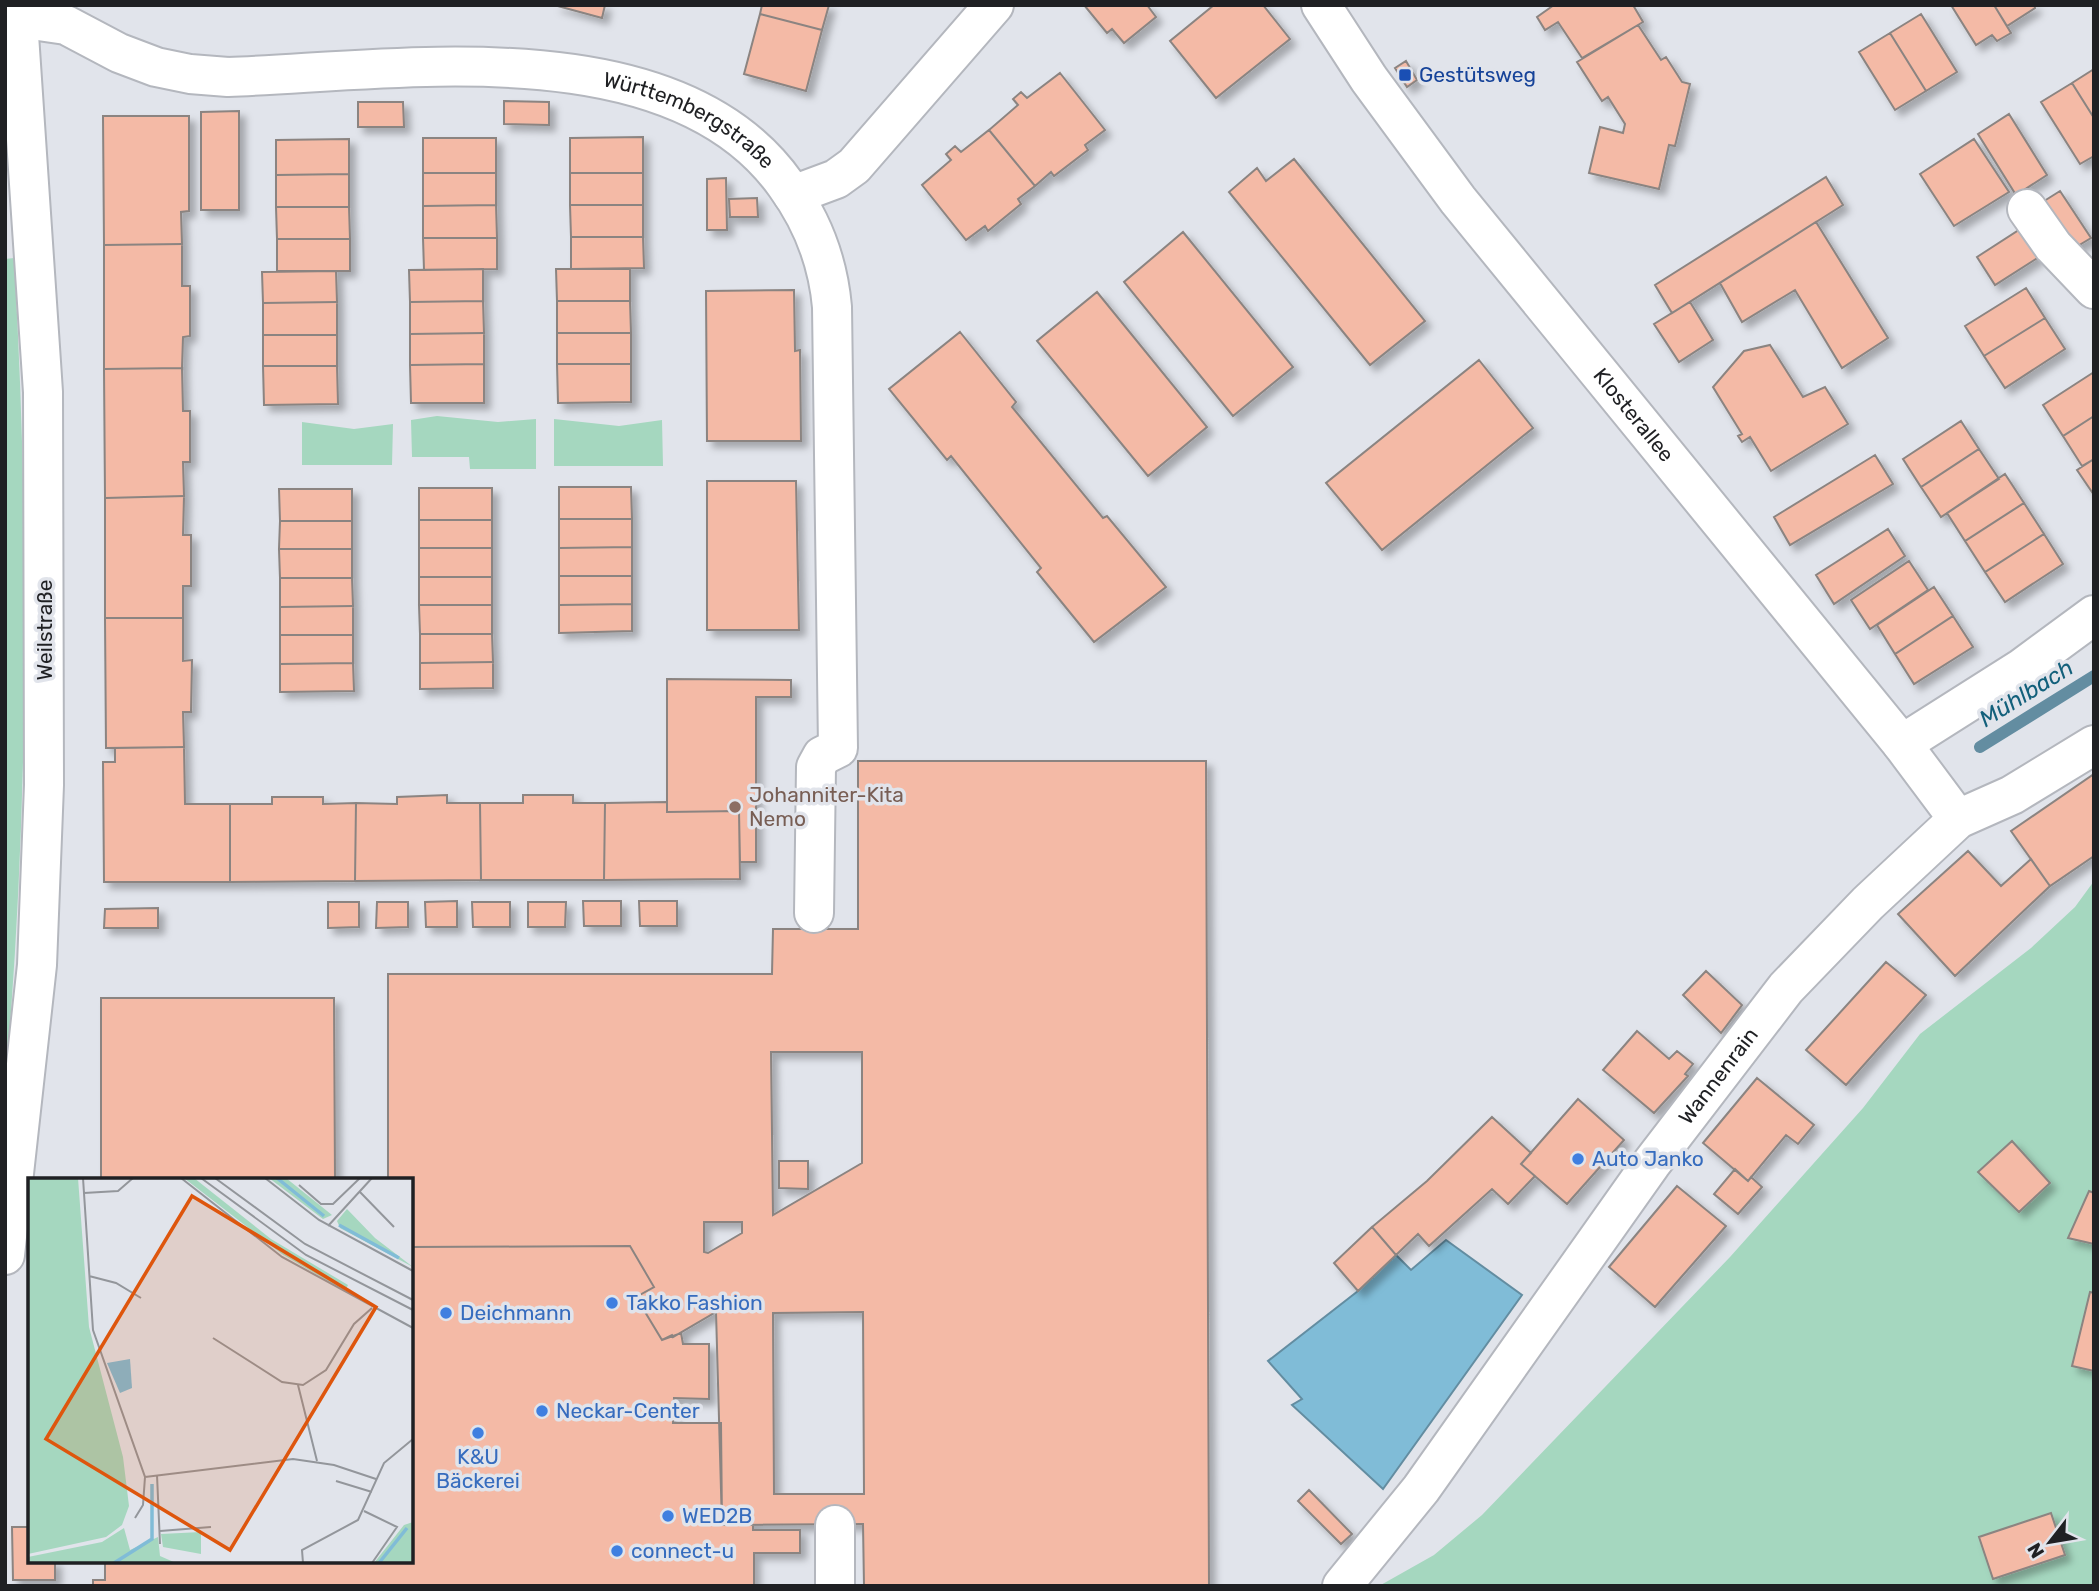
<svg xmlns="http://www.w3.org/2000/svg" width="2099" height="1591" font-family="Rubik,sans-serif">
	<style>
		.green { fill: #a5d7bf }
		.water { fill: #80bcd7; stroke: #638da1; stroke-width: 2 }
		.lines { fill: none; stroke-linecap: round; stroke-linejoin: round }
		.stream { stroke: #638da1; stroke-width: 12 }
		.building { fill: #f4baa6; stroke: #8b8481; stroke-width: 2; fill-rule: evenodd; filter: url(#shadow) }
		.minor-casing { stroke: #b4b7be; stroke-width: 42 }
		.minor { stroke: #fff; stroke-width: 38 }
		.transit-dot { fill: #1a4fb4; stroke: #e1e4eb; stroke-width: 2.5 }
		.education-dot { fill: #8d6e63; stroke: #e1e4eb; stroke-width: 2.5 }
		.shop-dot { fill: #3f7fe0; stroke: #e1e4eb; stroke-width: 2.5 }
		.labels { text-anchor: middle; stroke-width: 7; stroke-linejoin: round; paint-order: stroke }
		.transit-label { font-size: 21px; fill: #164399; stroke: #e1e4eb; text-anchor: start }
		.street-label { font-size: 21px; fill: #1f2023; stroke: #e1e4eb }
		.education-label { font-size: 21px; fill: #785e54; stroke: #e1e4eb; text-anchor: start }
		.shop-label { font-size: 21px; fill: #366cbe; stroke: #e1e4eb; text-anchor: start }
		.water-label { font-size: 23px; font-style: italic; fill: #13607b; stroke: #e1e4eb }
		.inset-river { fill: none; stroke: #80bcd7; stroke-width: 3.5 }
		.inset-road { fill: none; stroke: #93969b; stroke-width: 2 }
		.view { fill: #de560d; fill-opacity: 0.15; stroke: #de560d; stroke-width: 3.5 }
		.inset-edge { fill: none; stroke: #1f2023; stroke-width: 3.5 }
	</style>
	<defs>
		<filter id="shadow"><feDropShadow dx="6" dy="6" stdDeviation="3.5" flood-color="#0004"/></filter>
	</defs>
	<rect width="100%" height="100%" fill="#e1e4eb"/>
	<path class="green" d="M14 258C30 535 29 812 5 1088V259Z
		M437 416 498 422 536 419V469H470L469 457H412L411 420Z
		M554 419 619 426 662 420 663 466H554Z
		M302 422 354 429 393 424 392 465H302Z
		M2094 881V1586H1379L1434 1555 1482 1515 1730 1257 1863 1108 1920 1034 2031 948 2075 907Z"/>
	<path class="water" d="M1446 1240 1522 1295 1383 1489 1292 1405 1302 1399 1268 1361 1358 1291 1396 1255 1411 1270Z"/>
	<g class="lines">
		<path class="stream" d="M1980 747 2094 676"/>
	</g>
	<path class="building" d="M554 5H605L602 18Z
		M762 5H829L822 30 760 14Z
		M1084 5H1147L1156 17 1124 43 1112 29 1107 33Z
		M1214 5H1263L1290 39 1216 98 1170 41Z
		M1554 5H1633L1643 22 1582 58 1558 22 1545 30 1537 17Z
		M1951 5H1994L2011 33 1997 41 1992 35 1976 45Z
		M1994 5H2034L2035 8 2007 26Z
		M760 14 822 30 806 91 744 74Z
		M1921 14 1957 72 1926 91 1890 33Z
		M1638 25 1661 60 1666 57 1682 82 1690 84 1675 146 1669 145 1659 189 1589 173 1600 127 1623 133 1625 124 1608 97 1602 101 1577 62Z
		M1890 33 1926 91 1895 110 1859 52Z
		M1406 61 1417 80 1407 87 1395 68Z
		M2094 69V118L2072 83Z
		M1060 73 1105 130 1085 145 1088 150 1054 176 1051 172 1035 186 989 130 1018 105 1013 99 1021 92 1027 98Z
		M2072 83 2094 118V156L2080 164 2041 102Z
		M504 101 549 102V125L504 124Z
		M358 102H403L404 127H358Z
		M239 111V210H201V112Z
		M2009 114 2047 175 2016 195 1978 134Z
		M103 116H189V211L181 212 182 244 104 245Z
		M989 130 1035 186 1018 199 1021 204 988 231 985 226 966 240 922 185 951 160 946 154 955 146 961 152Z
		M643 137V173H570V138Z
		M423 138H496V173H423Z
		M349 139V174L276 175V140Z
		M1974 139 2009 192 1954 226 1920 174Z
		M1294 159 1425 321 1370 365 1229 192 1257 168 1266 181Z
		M423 173H496V205L423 206Z
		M570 173H643V205H570Z
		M349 174V207H276V175Z
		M1826 177 1843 205 1672 313 1655 285Z
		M726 178 727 230H707V179Z
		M2060 191 2091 238 2071 250 2041 203Z
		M757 198 758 217H730L729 199Z
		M496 205 497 238H423V206Z
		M570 205H643V237H571Z
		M276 207H349L350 239H277Z
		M1816 222 1888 338 1842 368 1795 290 1742 322 1720 283Z
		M2022 228 2039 257 1995 285 1977 257Z
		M1183 232 1293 367 1233 416 1124 282Z
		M571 237H643L644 268 571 269Z
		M423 238H497V269L424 270Z
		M277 239H350V271H277Z
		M182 244V286H190V336L183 337 182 368 104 369V245Z
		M483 269V301L410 302 409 270Z
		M556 269H630V301H557Z
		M336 271 337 302 263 303 262 272Z
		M2026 288 2045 318 1984 356 1965 326Z
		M794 290 795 351 800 350 801 441H707L706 291Z
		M1097 292 1207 427 1148 476 1037 341Z
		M483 301 484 333 410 334V302Z
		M557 301H630L631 333H557Z
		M337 302V335H263V303Z
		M1690 302 1713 340 1679 362 1654 324Z
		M2045 318 2065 349 2005 388 1984 356Z
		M960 332 1016 402 1012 407 1103 518 1107 516 1166 587 1094 642 1037 572 1041 568 951 456 947 460 889 389Z
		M484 333V364L410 365V334Z
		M557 333H631V364H557Z
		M263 335H337V366H263Z
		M1770 345 1803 397 1825 387 1848 424 1771 471 1750 437 1742 442 1738 436 1742 434 1713 387 1744 351Z
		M1479 360 1533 428 1382 550 1326 483Z
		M484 364V403H411L410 365Z
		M557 364H631V402L558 403Z
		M263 366H337L338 404 264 405Z
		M182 368 183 411H190V462H183L184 496 105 498 104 369Z
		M2094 372V416L2063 436 2043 405Z
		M2094 416V459L2082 466 2063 436Z
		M1961 421 1979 449 1921 487 1903 459Z
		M1979 449 1999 479 1941 517 1921 487Z
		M1875 455 1893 484 1790 545 1774 517Z
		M2094 459V495L2077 470Z
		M2005 474 2024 503 1965 541 1947 513Z
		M707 481H796L799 630H707Z
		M559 487H631L632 519H559Z
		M419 488H492V520H419Z
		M279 489H352V521H280Z
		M184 496 183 535H191V586H183V618H105V498Z
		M2024 503 2044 534 1985 572 1965 541Z
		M559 519H632V547L559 548Z
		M419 520H492V548H419Z
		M280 521H352V549H279Z
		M1888 529 1905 556 1834 604 1816 575Z
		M2044 534 2063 564 2005 602 1985 572Z
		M632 547V576H559V548Z
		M419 548H492V577H419Z
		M279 549H352V578H280Z
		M1909 561 1928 590 1870 629 1851 600Z
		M559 576H632V604L559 605Z
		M419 577H492V605H419Z
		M280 578H352L353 606 280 607Z
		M1934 587 1953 616 1895 654 1877 625Z
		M632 604V631L559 633V605Z
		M419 605H492V634H420Z
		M353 606V635H280V607Z
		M1953 616 1973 647 1914 684 1895 654Z
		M105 618H183V661L192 660 191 712H183L184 747 106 748Z
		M420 634H492L493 662 420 663Z
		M280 635H353V663L280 664Z
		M493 662V688L420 689V663Z
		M353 663 354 691 280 692V664Z
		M667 679 791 680V697H756V862H740L739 811 667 812Z
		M184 747 185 804H230V882H104L103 762H115V748Z
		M858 761H1206L1209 1586H864L863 1524 722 1525 716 1312 673 1337 672 1335 662 1340 636 1297 654 1287 630 1246 411 1247V1180H388V974H772L773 929H858ZM771 1052H862V1163L773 1215ZM704 1222H742V1233L708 1253 704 1252ZM863 1312 864 1494H774L773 1313Z
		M2094 774V856L2050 886 2011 831Z
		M447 795V803H480L481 880 355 881 356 803 397 804V797Z
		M523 795H573V803H605L604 880H481L480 803H523Z
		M272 797H323V804L356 803 355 881 230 882V804H272Z
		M667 802V812L739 811 740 879 604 880 605 803Z
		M1968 851 2001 886 2031 859 2050 886 1955 976 1898 914Z
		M457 901V927H426L425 902Z
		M583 901H621V926H584Z
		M639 901H677V926H640Z
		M328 902H359V927L328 928Z
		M377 902H408V927L376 928Z
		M472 902H510V927H473Z
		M528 902H566L565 927H528Z
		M158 908V928H104L105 909Z
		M1886 962 1926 995 1846 1085 1806 1050Z
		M1706 971 1742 1005 1721 1033 1683 995Z
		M101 998H334L335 1180H101Z
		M1637 1031 1669 1059 1677 1051 1693 1064 1685 1074 1688 1076 1654 1113 1603 1070Z
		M1757 1078 1814 1125 1798 1144 1786 1135 1748 1181 1703 1143Z
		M1578 1099 1624 1140 1567 1204 1521 1164Z
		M1492 1117 1531 1153 1521 1164 1535 1176 1508 1204 1492 1189 1429 1246 1418 1234 1396 1255 1372 1227 1427 1181Z
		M2012 1141 2050 1183 2019 1212 1978 1172Z
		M779 1161H808V1189L779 1188Z
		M1735 1169 1748 1181 1751 1177 1762 1187 1738 1214 1714 1194Z
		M1677 1186 1726 1226 1655 1307 1609 1267Z
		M2089 1191 2094 1193V1244L2068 1238Z
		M1372 1227 1396 1255 1358 1291 1334 1263Z
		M630 1246 654 1287 636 1297 662 1340 681 1333 683 1344H709V1399L674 1398 673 1423H721L722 1525H753V1530H800V1553H754V1586H93V1580H105V1561H411V1247Z
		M2090 1292 2094 1293V1371L2072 1366Z
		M1309 1490 1352 1534 1341 1544 1298 1501Z
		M2051 1513 2065 1555 1993 1579 1979 1537Z
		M12 1527H30V1561H55V1580H13Z"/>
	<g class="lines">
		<g class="minor-casing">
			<g id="minor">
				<path id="s1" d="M1321 5 1369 79 1458 200 1902 744 1958 819"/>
				<path id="s2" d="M18 18 66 25 119 53 156 67 190 74 228 77C397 71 674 26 786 185 813 222 828 262 832 307L838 748 822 756 816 767 814 913"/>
				<path d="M793 195 836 179 854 166 994 5"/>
				<path d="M2027 209 2053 246 2094 289"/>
				<path d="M1902 744 2022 668 2094 615"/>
				<path d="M5 1255 37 965 44 785 43 392 17 5"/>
				<path d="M835 1525V1586"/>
				<path id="s3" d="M1342 1586 1421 1489 1651 1164 1786 988 1868 903 1958 819 2012 795 2094 745"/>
			</g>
		</g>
		<use href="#minor" class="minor"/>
	</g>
	<rect class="transit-dot" x="1398" y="68" width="14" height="14" rx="3.5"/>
	<circle class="education-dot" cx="735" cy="807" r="7"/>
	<g class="shop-dot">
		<circle cx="1578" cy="1159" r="7"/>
		<circle cx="612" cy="1303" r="7"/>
		<circle cx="446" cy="1313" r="7"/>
		<circle cx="542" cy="1411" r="7"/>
		<circle cx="478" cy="1433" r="7"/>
		<circle cx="668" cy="1516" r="7"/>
		<circle cx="617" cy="1551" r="7"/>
	</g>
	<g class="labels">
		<g class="transit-label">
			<text x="1419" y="82">Gestütsweg</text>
		</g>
		<g class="street-label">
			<text dy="7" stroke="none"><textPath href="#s2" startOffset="693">Württembergstraße</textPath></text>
			<text dy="7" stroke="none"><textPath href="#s1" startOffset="516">Klosterallee</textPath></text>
			<text transform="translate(45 630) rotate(-90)" y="7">Weilstraße</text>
			<text dy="7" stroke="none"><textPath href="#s3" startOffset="634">Wannenrain</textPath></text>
		</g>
		<g class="education-label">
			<text x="749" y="802">Johanniter-Kita<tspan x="749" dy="24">Nemo</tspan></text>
		</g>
		<g class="shop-label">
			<text x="1592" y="1166">Auto Janko</text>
			<text x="626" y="1310">Takko Fashion</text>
			<text x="460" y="1320">Deichmann</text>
			<text x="556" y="1418">Neckar-Center</text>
			<text x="478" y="1464" text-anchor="middle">K&amp;U<tspan x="478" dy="24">Bäckerei</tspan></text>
			<text x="682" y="1523">WED2B</text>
			<text x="631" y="1558">connect-u</text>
		</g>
		<g class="water-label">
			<text transform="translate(2026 693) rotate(-32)" y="8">Mühlbach</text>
		</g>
	</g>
	<g transform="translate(28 1178)">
		<rect width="385" height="385" fill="#e1e4eb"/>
		<path d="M0 0H50L61 149 95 279 101 328 94 347 78 359 0 376ZM156 0H166L243 61 320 107 317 113 254 76ZM241 0H258L304 37 295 41ZM319 31 347 60 385 89 312 50 309 43ZM385 344V385H346L376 347ZM96 350 102 372 130 359 132 378 148 385H0V379L74 364ZM173 354V376L135 369 133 356Z" fill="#a5d7bf"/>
		<path d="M102 181 104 210 92 215 79 185Z" fill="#80bcd7"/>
		<path class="inset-river" d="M249 0 296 38M311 47 371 80M86 385 124 361V306M351 385 379 350"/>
		<path class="inset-road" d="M55 0 65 152 117 299 115 327 107 340M153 0 254 79 385 150M173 0 278 77 385 132M187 0 277 66 385 122M237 0 291 42 385 93M271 7 293 26H305L332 0M331 13 366 49M56 15 90 13 105 0M300 48 344 0M61 98 88 105 113 120M185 160 254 204 275 207 298 192 326 146 344 130M270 207 289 283M129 297 132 366M117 299 265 281 306 287 348 301M308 303 344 314M336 333 369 349 344 385M132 353 183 349M275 385 274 372 330 342 356 285 385 261"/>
		<path class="view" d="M164 18 348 129 202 372 18 261Z"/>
		<rect width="385" height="385" class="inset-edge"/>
	</g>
	<rect width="2099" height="1591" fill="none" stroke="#1f2023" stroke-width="14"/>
	<g transform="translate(2050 1542) rotate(239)" stroke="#e1e4eb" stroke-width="5" paint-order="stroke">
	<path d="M0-5L12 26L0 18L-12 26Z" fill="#1f2023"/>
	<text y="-10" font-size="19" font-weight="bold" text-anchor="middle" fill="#1f2023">N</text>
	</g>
</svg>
